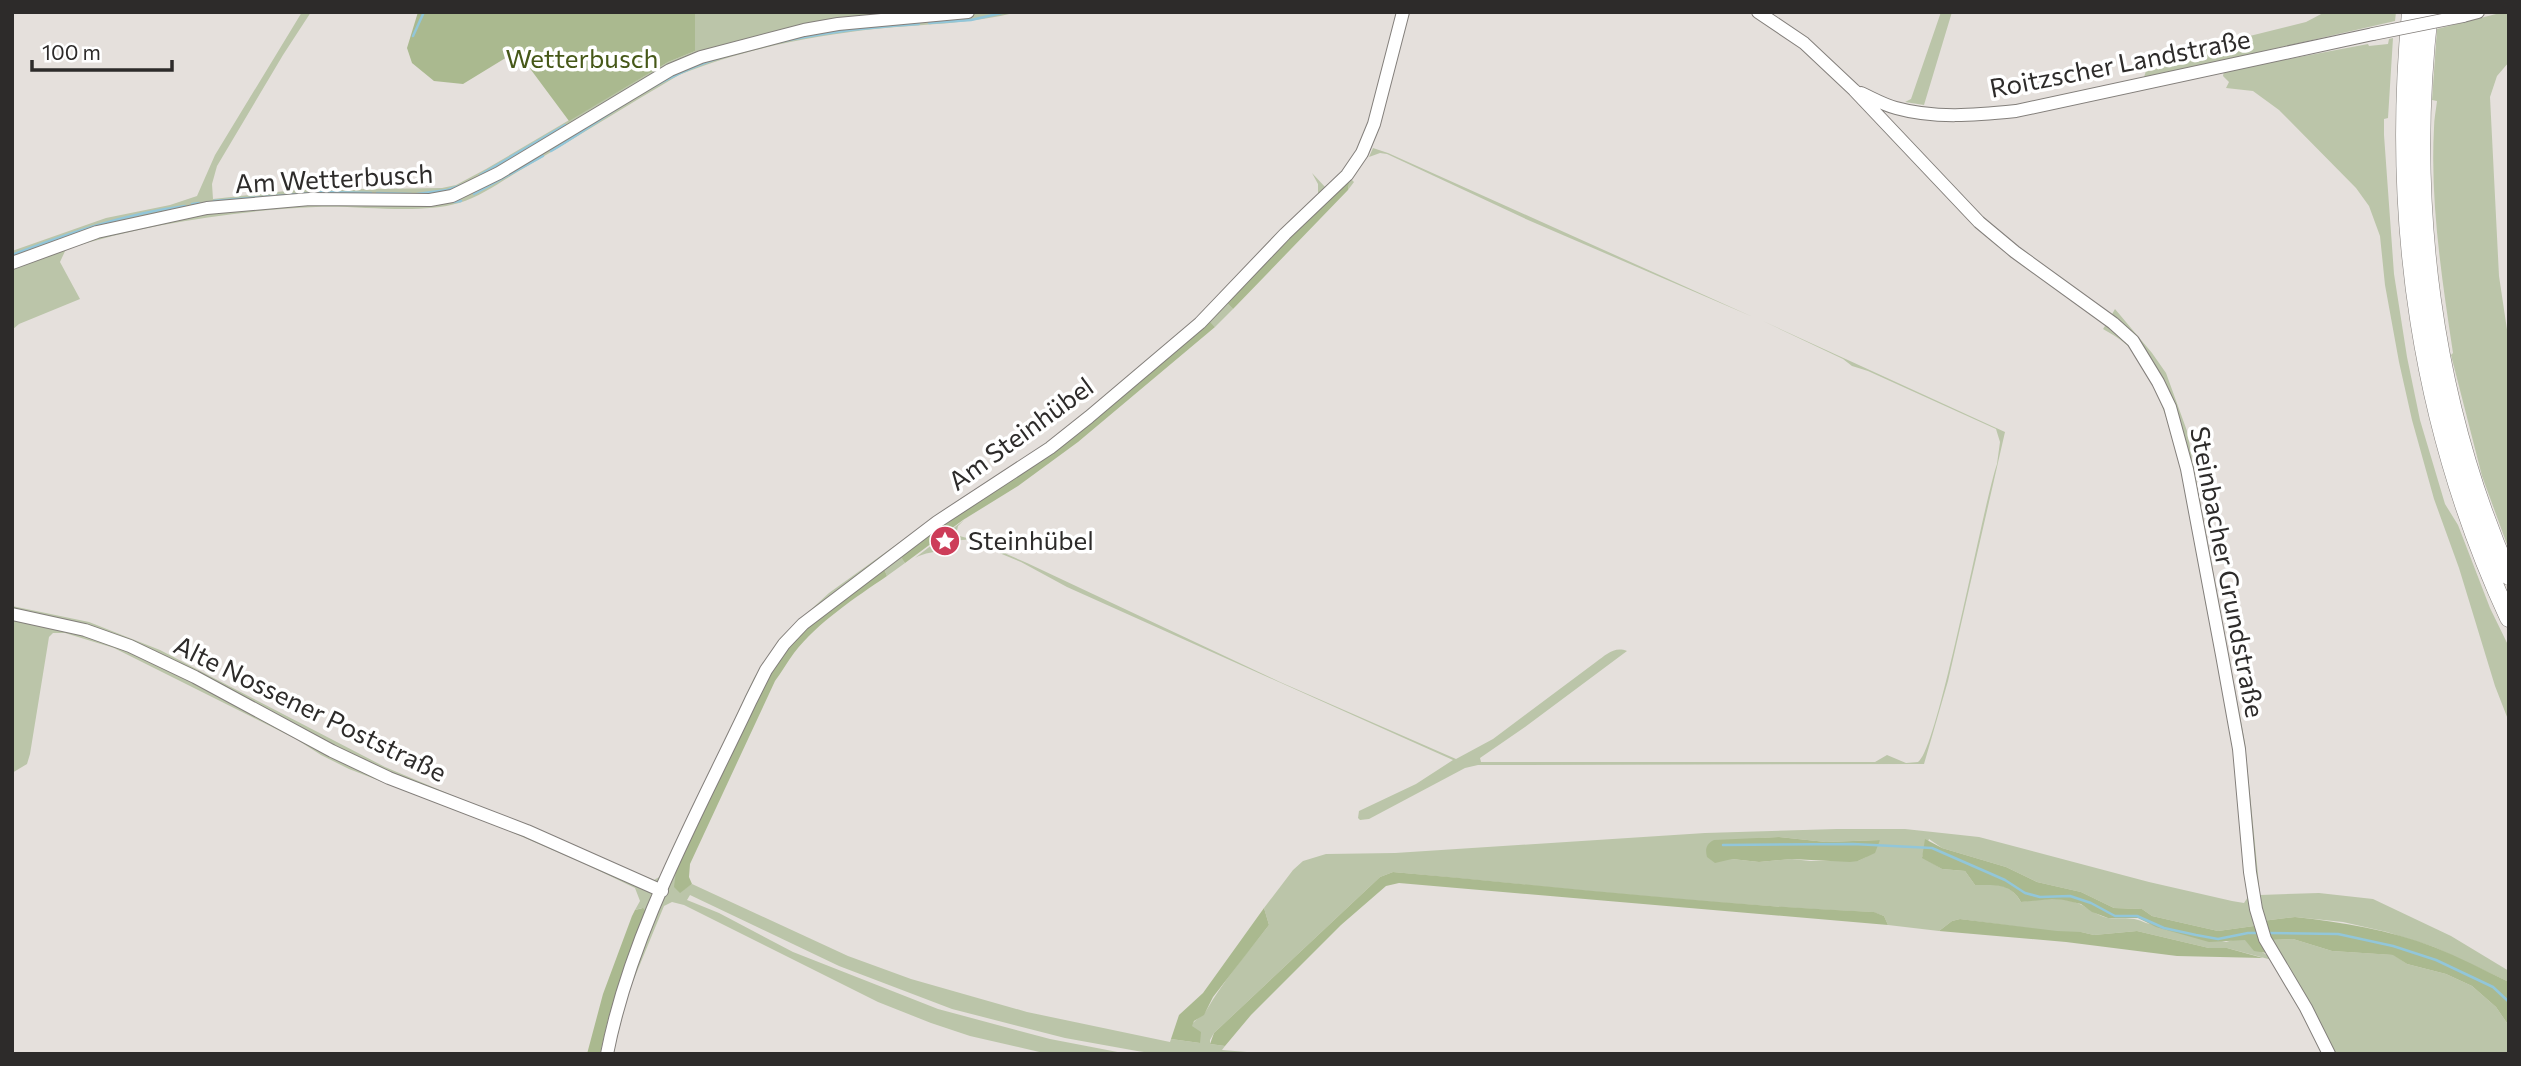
<svg xmlns="http://www.w3.org/2000/svg" width="2521" height="1066" font-family="Commissioner,sans-serif">
	<style>
		.green { fill: #bbc5a9; fill-rule: evenodd }
		.forest { fill: #aab98f }
		.lines { fill: none; stroke-linecap: round; stroke-linejoin: round }
		.stream { stroke: #92c6d9; stroke-width: 2.5 }
		.minor-casing { stroke: #837f7b; stroke-width: 14 }
		.highway-casing { stroke: #837f7b; stroke-width: 19 }
		.minor { stroke: #fff; stroke-width: 12 }
		.highway { stroke: #fff; stroke-width: 18 }
		.minor-bridge-casing { stroke: #837f7b; stroke-width: 14; stroke-linecap: butt }
		.minor-bridge { stroke: #fff; stroke-width: 12 }
		.labels { text-anchor: middle; stroke-width: 7; stroke-linejoin: round; paint-order: stroke }
		.park-label { font-size: 26px; fill: #465818; stroke: #fff }
		.street-label { font-size: 26px; fill: #2d2b2a; stroke: #fff }
		.poi-label { font-size: 26px; fill: #2d2b2a; stroke: #fff; text-anchor: start }
	</style>
	<rect width="100%" height="100%" fill="#e5e0dc"/>
	<path class="green" d="M302 12H311L283 55 217 166 212 184 213 199 295 190 442 188 456 185 486 169 668 62 695 51V12H1018C971 24 924 24 875 29 810 36 740 50 679 75 627 105 576 138 524 168 503 180 482 196 459 203 418 215 359 205 316 207 231 211 147 224 66 249L60 262 80 299 19 324 12 330V251L106 218 170 205 197 196 215 155Z
		M1941 12H1952L1924 105 1905 102 1911 99Z
		M2325 12H2396L2395 21 2147 78 2144 77 2146 71 2140 66 2145 62 2306 22Z
		M2504 12H2509V62L2497 76 2490 97 2499 276 2509 343V550L2482 476 2451 355 2453 353C2442 279 2430 203 2434 128 2434 119 2436 110 2437 101L2432 100 2437 29Z
		M2393 38 2388 118 2384 119V135L2394 274 2407 357 2420 420 2445 504 2458 525 2490 608 2509 647V722L2495 686 2459 568 2434 499 2412 420 2399 362 2385 285 2380 236 2369 206 2356 188 2279 110 2253 91 2226 88 2229 82 2223 76 2224 71 2368 44 2369 46 2388 44 2389 39Z
		M1373 148 1388 153 1753 317 1528 220 1387 154 1380 153 1369 157Z
		M1344 172 1354 182 1348 190 1349 183 1226 302 1233 309 1215 327 1208 321 902 559 905 563 887 576 885 571 788 647 690 837 680 892 692 884 848 956 911 979 1027 1012 1170 1042 1171 1039 1200 1043 1191 1026C1195 1019 1202 1017 1206 1011 1224 980 1247 953 1269 925L1264 908 1293 870 1303 861 1326 854 1395 853 1705 833 1837 829H1905L1979 837 2149 882 2232 901 2244 903 2248 897 2254 926 2218 931 2152 916 2142 909 2114 908 2081 892 2037 882 2006 867 1942 848 1929 839 1922 857 1942 869 1965 871 1975 885C1997 885 2009 882 2021 902 2041 899 2064 896 2082 905 2091 910 2098 916 2108 918 2121 919 2133 916 2146 923L2226 942 2236 939 2246 940C2252 950 2264 950 2272 960L2227 948H2209L2137 931 2094 935 2081 932H2057L1960 919 1952 921 1939 931 1888 925 1884 916 1873 912C1713 905 1553 887 1393 872L1380 877 1214 1033 1210 1040V1044L1225 1046 1222 1050 1272 1054H1158L1137 1051 1065 1038 952 1009 839 966 690 895 687 900 719 913 793 952 938 1009 1050 1039 1128 1054H1048L970 1036 931 1023 878 1002 684 905 672 902 664 906 629 991 613 1054H600L608 1019 642 908 635 910 640 901 635 888 587 865 509 831 349 769 321 755 296 739 114 648 65 633H53L49 637 30 754 27 764 12 773V606L89 622 160 650 385 767 654 880 661 876 754 678 780 638 829 593 936 516 1036 452 1070 425 1201 314 1273 237 1318 194V184L1312 173 1326 188ZM1779 837 1826 842 1880 840 1866 857 1858 861H1810L1792 859 1759 862 1732 859 1759 838Z
		M2115 309 2152 353 2166 373 2187 431 2245 743 2260 895 2319 893 2373 899 2451 936 2509 971V982L2434 947 2387 932 2343 922 2295 917 2262 921 2249 829 2173 405 2111 316Z
		M1763 321 2005 432 1948 681 1924 764 1478 765 1465 768 1369 819 1360 820 1358 818 1359 811 1416 784 1453 760 1067 587 1021 562 968 540C956 539 955 544 945 549 935 553 925 552 915 558L964 520 958 526 956 535 974 540 1027 563 1280 682 1456 759 1493 739 1596 662C1606 655 1614 646 1627 651L1525 727 1480 758 1481 762H1875L1887 755 1906 763 1918 762C1938 751 1983 504 1997 464L2000 442 1996 429 1868 371 1852 366 1843 359Z
		M2107 323 2131 345 2157 385 2177 440 2209 611H2207C2193 541 2178 399 2129 347 2122 340 2112 334 2103 329Z
		M2293 939 2332 951 2394 955 2407 964 2446 974 2472 986 2496 1007 2509 1026V1054H2333L2270 940Z"/>
	<path class="forest" d="M418 12H695V51L668 62 569 121 517 51 463 84 434 81 412 63 407 48Z
		M1349 183 1348 190 1233 309 1226 302 1341 185Z
		M1208 320 1215 327 1078 442 1018 486 963 520 905 563 902 559 903 553Z
		M878 571H885L887 576C855 598 818 622 794 653 787 662 782 672 775 681L690 864 689 877 692 884 680 893 674 887 676 871 769 674 788 647 813 620Z
		M1779 837 1826 842 1880 840 1875 853 1858 861 1850 862 1792 859 1759 862 1732 859 1715 863 1707 857C1705 849 1706 844 1714 840Z
		M1925 839 1942 848 2006 867 2037 882 2081 892 2114 908 2142 909 2152 916 2218 931 2254 926 2267 953 2254 951 2245 940 2209 942 2156 927 2138 918H2108L2092 912 2081 904 2064 900 2052 899 2021 902C2011 883 1995 885 1975 885L1965 871 1942 869 1922 858Z
		M1393 872C1553 886 1713 905 1874 912L1884 916 1888 925 1399 883 1386 886 1341 925 1251 1015 1225 1046 1210 1044 1214 1033 1380 877Z
		M643 908 647 913 608 1019 600 1054H587L603 994 632 916 635 910Z
		M1264 908 1269 925 1213 997 1204 1015 1194 1021 1192 1026 1201 1032 1200 1043 1171 1039 1179 1015 1203 993Z
		M2295 917C2342 922 2389 930 2434 947 2459 957 2484 970 2509 982V1026L2496 1007 2472 986 2446 974 2407 964 2393 955 2332 951 2293 939 2270 940 2262 921Z
		M1960 919 2057 931 2081 932 2094 935 2137 931 2209 948H2227L2263 958 2177 956 2066 942 1939 931 1952 921Z"/>
	<g class="lines">
		<path class="stream" d="M929 23 971 20 1006 12
			M413 36 424 12
			M551 151C592 127 631 96 674 76 742 43 844 28 919 24
			M480 175 565 125
			M377 193 411 194
			M417 194 447 190 462 185
			M474 194 543 156
			M214 201 324 192 371 193
			M453 202 461 201
			M192 204 199 203
			M12 255C69 233 124 214 185 206
			M1723 845 1853 844 1932 848 2005 880 2025 893 2040 897 2070 896 2091 903 2115 916H2137L2164 928 2196 935 2218 939 2248 933H2260
			M2266 933 2338 934 2393 946 2436 960 2493 987 2509 1002"/>
		<g class="minor-casing">
			<path id="minor" d="M1758 12 1804 43 1854 90 1979 222 2015 252 2113 323 2133 341 2158 382 2170 407 2187 469 2222 655 2239 749 2250 872 2256 909 2265 939 2306 1008 2329 1054
				M2463 16 2478 12
				M1861 93C1872 98 1884 105 1896 108 1935 119 1976 115 2016 111L2373 34
				M12 263 97 232 207 208 310 199 430 200 452 196 499 173 670 70 701 57 804 30 838 24 968 12
				M12 614 85 630 130 646 195 677 332 751 389 778 527 831 662 891
				M607 1054C631 931 698 813 751 700L766 670 784 644 803 624 937 522 1050 448 1089 417 1200 323 1285 234 1347 175 1362 153 1374 124 1403 12"/>
		</g>
		<g class="highway-casing">
			<path id="highway" d="M2411 12C2391 221 2421 428 2509 618
				M2429 12C2407 202 2432 401 2509 576"/>
		</g>
		<use href="#minor" class="minor"/>
		<use href="#highway" class="highway"/>
		<g class="minor-bridge-casing">
			<path id="minor-bridge" d="M2373 34 2463 16"/>
		</g>
		<use href="#minor-bridge" class="minor-bridge"/>
	</g>
	<defs>
		<g id="sight-disc" transform="scale(1.575)"><circle r="9.5" fill="#cd3d59" stroke="#fff"/><path d="M0-6L1.8-2.2L6-1.7L2.9 1.2L3.7 5.4L0 3.3L-3.7 5.4L-2.9 1.2L-6-1.7L-1.8-2.2Z" fill="#fff"/></g>
	</defs>
	<g fill-rule="evenodd">
		<use href="#sight-disc" x="945" y="541"/>
	</g>
	<g class="labels">
		<g class="park-label">
			<text x="582" y="68">Wetterbusch</text>
		</g>
		<g class="street-label">
			<text transform="translate(2120 64) rotate(-11)" y="9">Roitzscher Landstraße</text>
			<text transform="translate(334 179) rotate(-3)" y="9">Am Wetterbusch</text>
			<text transform="translate(1021 434) rotate(-36)" y="9">Am Steinhübel</text>
			<text transform="translate(2227 572) rotate(79)" y="9">Steinbacher Grundstraße</text>
			<text transform="translate(310 709) rotate(26)" y="9">Alte Nossener Poststraße</text>
		</g>
		<g class="poi-label">
			<text x="968" y="550">Steinhübel</text>
		</g>
	</g>
	<rect width="2521" height="1066" fill="none" stroke="#2d2b2a" stroke-width="28"/>
	<path d="M32 60v10h140v-10" fill="none" stroke="#2d2b2a" stroke-width="3.5"/>
	<text x="42" y="60" font-size="21" fill="#2d2b2a" stroke="#ffffff" stroke-width="5" paint-order="stroke">100 m</text>
</svg>
